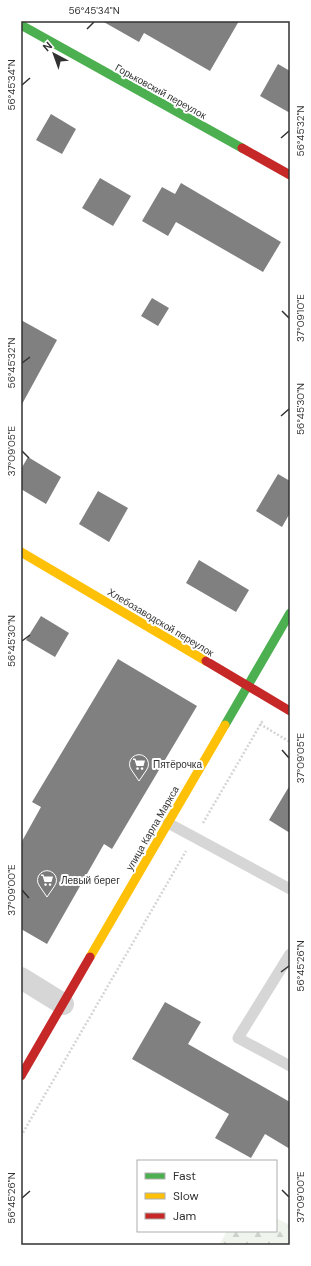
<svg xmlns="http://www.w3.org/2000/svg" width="311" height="1266" font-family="'DM Sans',sans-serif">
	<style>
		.forest { fill: url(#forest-firs) }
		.building { fill: #808080 }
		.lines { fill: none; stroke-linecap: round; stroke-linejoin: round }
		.path { stroke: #d5d5d5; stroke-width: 2.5; stroke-dasharray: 2 2; stroke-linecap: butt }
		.lane { stroke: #d6d6d6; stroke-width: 11 }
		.street { stroke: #d6d6d6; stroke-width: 22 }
		.fast { stroke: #4caf50; stroke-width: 9 }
		.slow { stroke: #ffc107; stroke-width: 9 }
		.jam { stroke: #c62828; stroke-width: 9 }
		.ticks { fill: none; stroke: #323232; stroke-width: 1.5 }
		.labels { text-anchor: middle; stroke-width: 4; stroke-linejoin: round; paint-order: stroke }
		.street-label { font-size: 10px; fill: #323232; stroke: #fff }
		.poi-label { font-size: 10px; fill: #323232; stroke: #fff; text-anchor: start }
		.neatline { fill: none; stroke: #323232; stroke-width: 1.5 }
		.ticks-label { font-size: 10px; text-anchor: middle; fill: #323232 }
	</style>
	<defs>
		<pattern id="forest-firs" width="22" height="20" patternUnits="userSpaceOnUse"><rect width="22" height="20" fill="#eff4ed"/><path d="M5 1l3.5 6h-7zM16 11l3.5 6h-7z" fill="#cdd2cc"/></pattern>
	</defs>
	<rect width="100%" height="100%" fill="#fff"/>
	<path class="forest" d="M276 1218 290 1225V1245H219L227 1231H276Z"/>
	<path class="building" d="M102 21H239L210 71 144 33 139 42Z
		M278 64 290 71V113L260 96Z
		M51 114 76 129 62 154 36 140Z
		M100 178 131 196 113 226 82 208Z
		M181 183 281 242 263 272 176 222 168 236 142 221 162 187 175 194Z
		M152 298 169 308 158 326 141 316Z
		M21 320 57 340 21 406Z
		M28 457 61 477 46 504 21 489V469Z
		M278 474 290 481V513L282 527 256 511Z
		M98 491 128 508 109 542 79 524Z
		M199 560 249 590 236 612 186 583Z
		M41 616 69 633 55 657 26 640Z
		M118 659 197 706 112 849 104 844 47 944 21 929V843L41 807 32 802Z
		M290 785V833L269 820Z
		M165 1002 201 1022 188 1044 290 1102V1149L265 1134 251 1158 215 1138 229 1114 132 1059Z"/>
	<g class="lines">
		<path class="path" d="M260 724 290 742
			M203 823 263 720
			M21 1136 186 851"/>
		<path class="lane" d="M168 823 290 889
			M290 954 238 1038 290 1066"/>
		<path class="street" d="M21 978 63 1004"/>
		<path class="fast" d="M21 25 242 148
			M225 725 290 613"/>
		<path class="slow" d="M21 552 206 661
			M90 957 225 725"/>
		<path class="jam" d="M242 148 290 175
			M206 661 290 711
			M21 1076 90 957"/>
	</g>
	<path class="ticks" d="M87 29 94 22M22 85 30 78M281 138 289 131M282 311 289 318M22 363 30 357M281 416 289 409M22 451 29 458M22 641 30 635M282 750 289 758M22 890 29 898M281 972 289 966M282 1190 289 1197M22 1198 30 1191"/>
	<defs>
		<g id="supermarket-pin" transform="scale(1)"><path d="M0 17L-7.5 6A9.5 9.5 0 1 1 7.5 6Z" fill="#7a7a7a" stroke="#fff"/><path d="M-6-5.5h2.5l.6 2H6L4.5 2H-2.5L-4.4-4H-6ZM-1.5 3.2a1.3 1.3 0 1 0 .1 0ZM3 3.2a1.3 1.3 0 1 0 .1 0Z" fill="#fff"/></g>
	</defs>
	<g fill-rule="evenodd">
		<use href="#supermarket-pin" x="139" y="764"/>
		<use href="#supermarket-pin" x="47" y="880"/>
	</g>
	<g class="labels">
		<g class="street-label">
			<text transform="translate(161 91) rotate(29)" y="4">Горьковский переулок</text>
			<text transform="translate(161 622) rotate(31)" y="4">Хлебозаводской переулок</text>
			<text transform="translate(152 828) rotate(-60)" y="4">улица Карла Маркса</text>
		</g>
		<g class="poi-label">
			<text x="153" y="768">Пятёрочка</text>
			<text x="61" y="884">Левый берег</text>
		</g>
	</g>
	<rect width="311" height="1266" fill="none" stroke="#ffffff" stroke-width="44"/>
	<rect x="137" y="1160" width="140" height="72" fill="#ffffff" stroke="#adadad"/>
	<rect x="145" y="1173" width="20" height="6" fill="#4caf50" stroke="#adadad"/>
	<text x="173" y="1180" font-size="12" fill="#323232">Fast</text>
	<rect x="145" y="1193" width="20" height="6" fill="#ffc107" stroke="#adadad"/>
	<text x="173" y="1200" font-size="12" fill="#323232">Slow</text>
	<rect x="145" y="1213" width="20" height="6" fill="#c62828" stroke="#adadad"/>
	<text x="173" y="1220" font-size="12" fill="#323232">Jam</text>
	<g transform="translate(54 54) rotate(319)" stroke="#ffffff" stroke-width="3" paint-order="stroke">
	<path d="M0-3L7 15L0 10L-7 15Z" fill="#323232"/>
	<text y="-6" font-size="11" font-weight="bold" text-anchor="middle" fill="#323232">N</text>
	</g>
	<rect x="22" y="22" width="267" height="1222" class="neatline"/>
	<g class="ticks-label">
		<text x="94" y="14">56°45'34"N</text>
		<text transform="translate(11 85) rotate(-90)" y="4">56°45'34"N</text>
		<text transform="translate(300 131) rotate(-90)" y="4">56°45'32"N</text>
		<text transform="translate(300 318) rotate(-90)" y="4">37°09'10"E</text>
		<text transform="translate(11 363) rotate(-90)" y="4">56°45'32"N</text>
		<text transform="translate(300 409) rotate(-90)" y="4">56°45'30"N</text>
		<text transform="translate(11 451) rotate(-90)" y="4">37°09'05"E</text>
		<text transform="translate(11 641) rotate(-90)" y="4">56°45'30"N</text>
		<text transform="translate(300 758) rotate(-90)" y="4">37°09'05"E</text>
		<text transform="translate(11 890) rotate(-90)" y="4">37°09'00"E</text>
		<text transform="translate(300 966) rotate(-90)" y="4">56°45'26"N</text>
		<text transform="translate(300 1197) rotate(-90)" y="4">37°09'00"E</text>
		<text transform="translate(11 1198) rotate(-90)" y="4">56°45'26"N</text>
	</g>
</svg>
